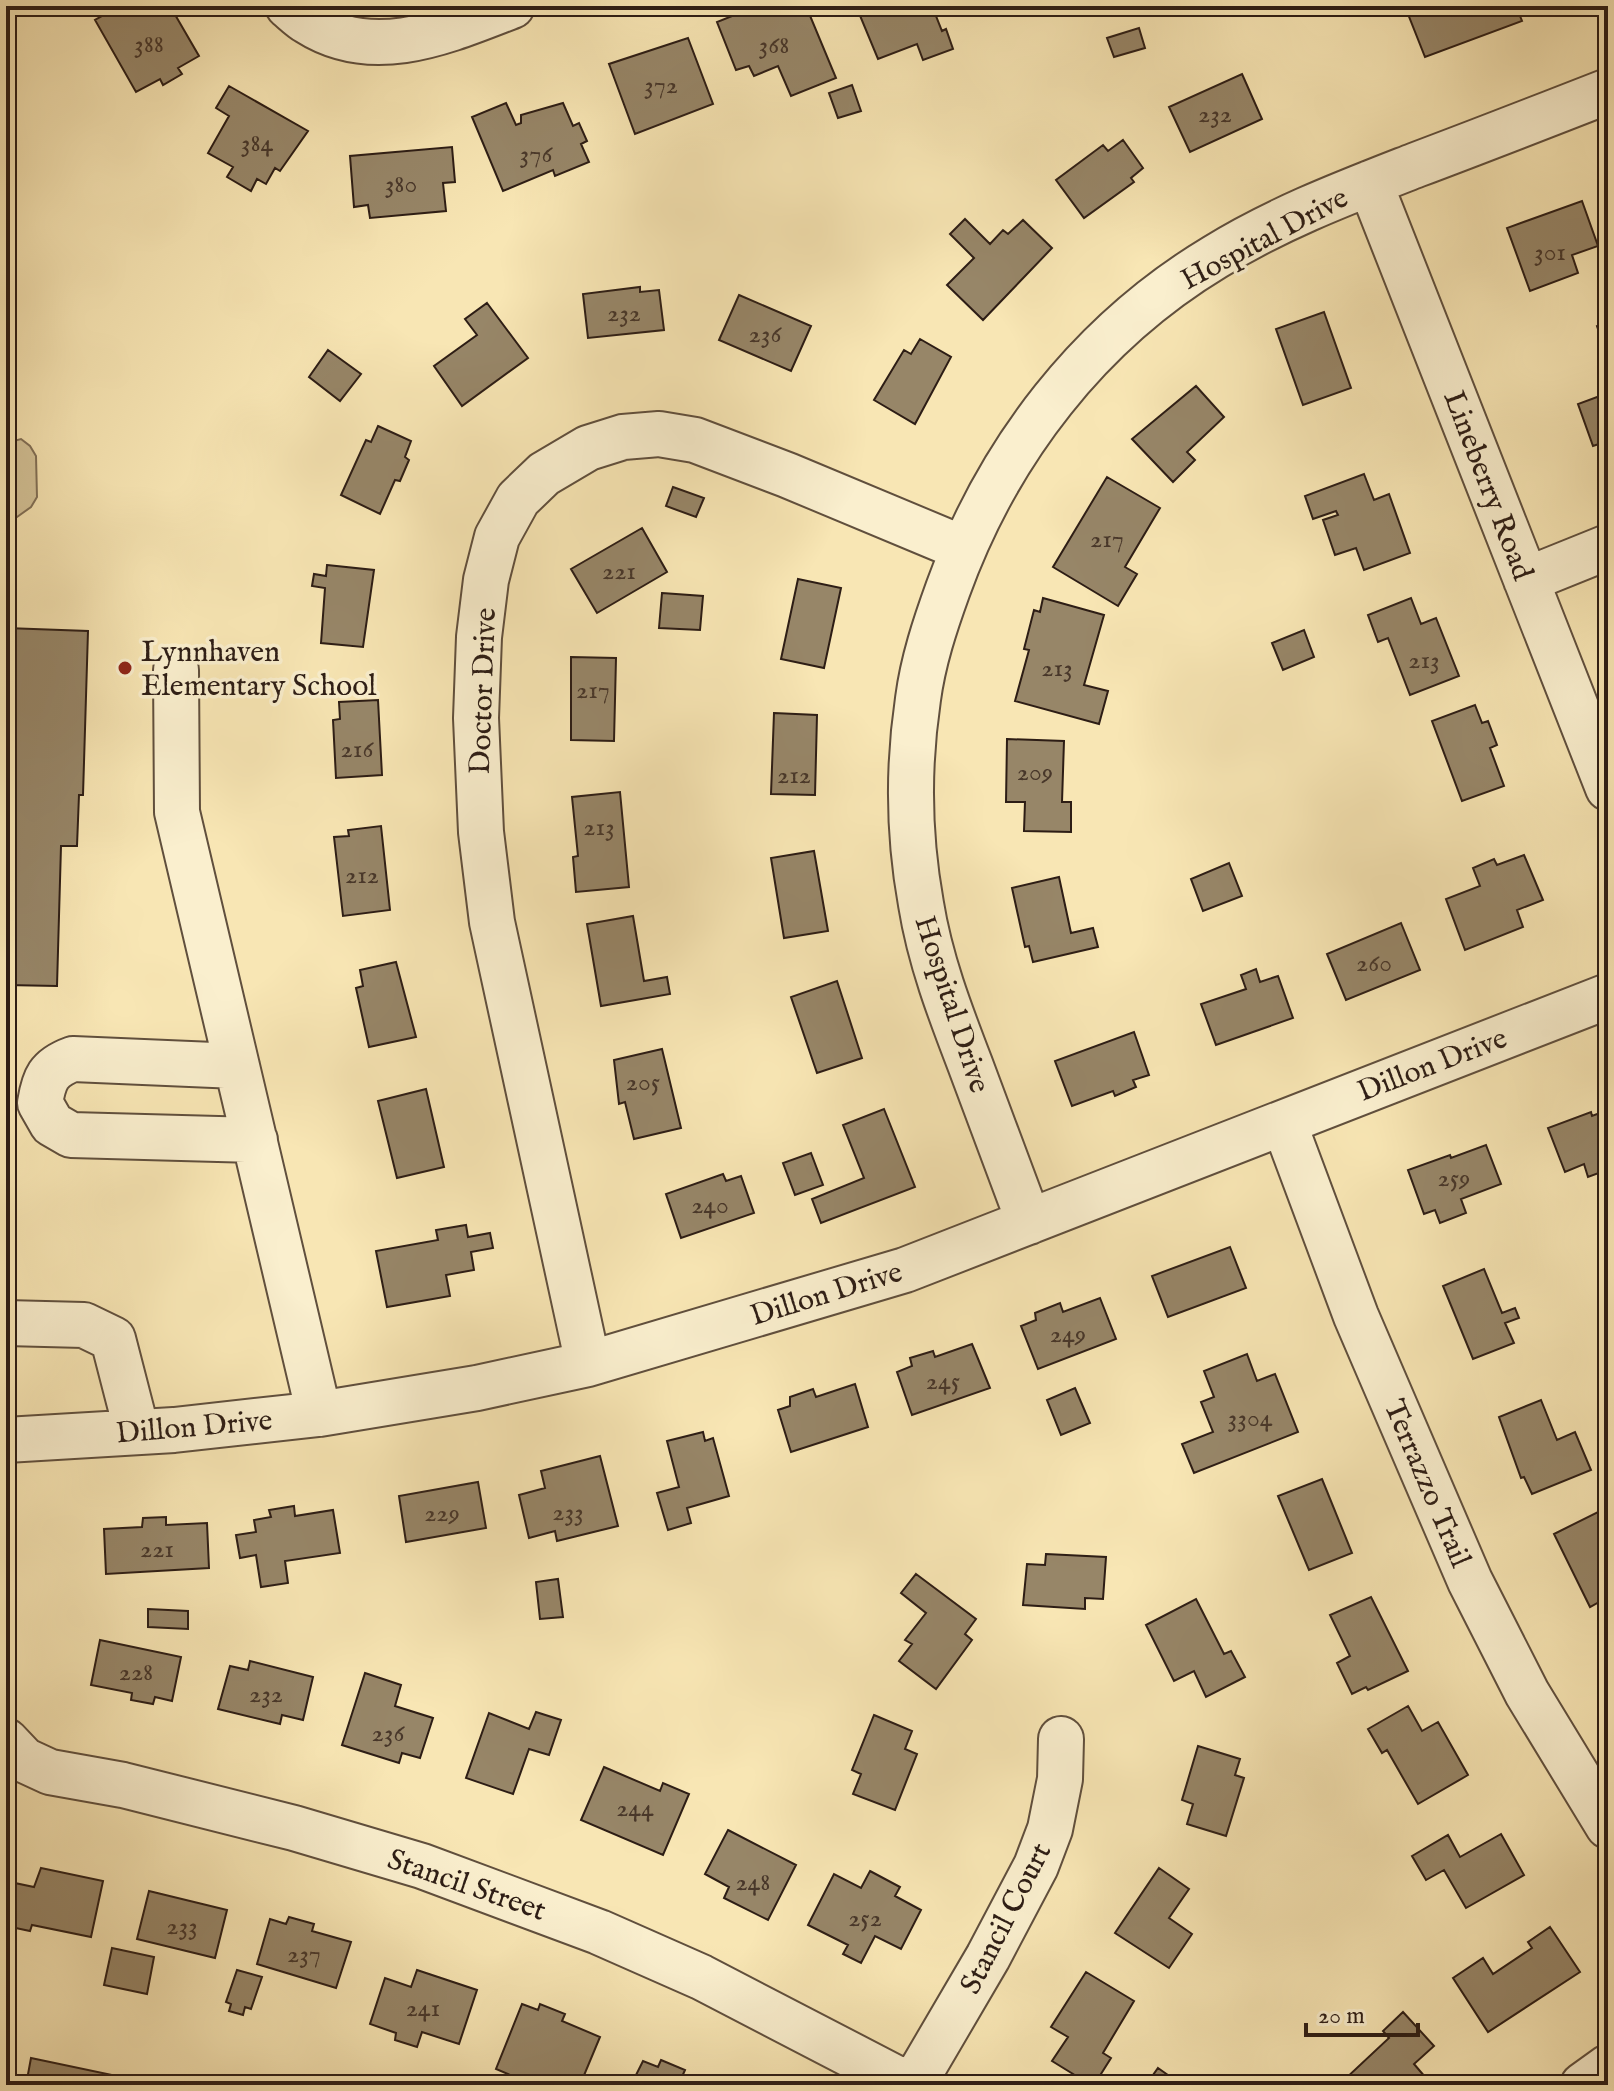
<svg xmlns="http://www.w3.org/2000/svg" width="1614" height="2091" font-family="'IM FELL English',serif">
	<style>
		.green { fill: #d5c499; stroke: #817057; stroke-width: 2 }
		.building { fill: #978668; stroke: #2d1d15; stroke-width: 2 }
		.lines { fill: none; stroke-linecap: round; stroke-linejoin: round }
		.minor-casing { stroke: #604f3d; stroke-width: 48 }
		.minor { stroke: #faefce; stroke-width: 44 }
		.poi-dot { fill: #8f2418; stroke: #faefce; stroke-width: 3 }
		.labels { text-anchor: middle; stroke-width: 7; stroke-linejoin: round; paint-order: stroke }
		.number-label { font-size: 26px; fill: #48372a }
		.street-label { font-size: 30px; fill: #2d1d15; stroke: #faefce }
		.poi-label { font-size: 30px; fill: #2d1d15; stroke: #faefce; text-anchor: start }
	</style>
	<rect width="100%" height="100%" fill="#f8e6b4"/>
	<filter id="stains"><feTurbulence type="fractalNoise" baseFrequency=".0025" numOctaves="4"/><feColorMatrix values="0 0 0 0 .2 0 0 0 0 .09 0 0 0 0 .02 0 0 0 .5 -.17"/></filter>
	<radialGradient id="worn" r=".72"><stop offset=".6" stop-color="#630" stop-opacity="0"/><stop offset="1" stop-color="#630" stop-opacity=".3"/></radialGradient>
	<path class="green" d="M21 439 30 446 36 456 37 497 31 507 17 517 6 516V443Z"/>
	<path class="building" d="M120 6H170L199 56 178 68 182 74 163 85 160 79 136 92 95 20Z
		M757 6H806L836 78 791 96 778 66 754 76 749 66 736 70 717 22Z
		M856 6H932L942 31 946 29 953 49 923 60 917 44 878 59Z
		M1429 6H1516L1522 21 1425 57 1408 14Z
		M1139 28 1145 48 1114 57 1107 38Z
		M688 38 713 104 635 134 609 64Z
		M1242 74 1262 119 1190 152 1169 107Z
		M852 85 861 111 838 118 829 93Z
		M229 86 308 131 280 171 275 168 266 184 257 179 251 191 227 177 233 167 208 153 229 116 216 108Z
		M506 103 516 125 521 123V115L563 103 573 126 579 123 587 141 581 144 589 162 555 176 553 170 503 191 472 117Z
		M1123 140 1143 168 1131 178 1134 182 1084 218 1056 180 1103 145 1108 151Z
		M452 147 455 182 443 183 446 211 370 218 368 205 354 207 350 156Z
		M1582 201 1598 246 1572 255 1578 273 1530 291 1507 228Z
		M965 219 990 244 1003 230 1008 234 1023 220 1052 248 983 320 947 285 974 258 950 234Z
		M640 287V292L659 290 664 330 588 338 583 294Z
		M739 295 811 326 791 371 719 340Z
		M487 303 528 358 462 406 434 366 477 335 465 319Z
		M1324 312 1351 388 1303 405 1276 329Z
		M1608 322V358L1597 326Z
		M920 339 951 357 915 424 874 400 904 350 911 354Z
		M328 350 361 374 340 401 309 377Z
		M1196 386 1224 417 1187 452 1195 460 1173 482 1132 439Z
		M1608 393V441L1593 446 1578 404Z
		M378 426 411 441 405 457 409 460 400 481 395 480 380 514 341 495 366 440 371 442Z
		M1364 474 1374 500 1389 494 1410 553 1364 570 1356 548 1335 555 1323 520 1338 515 1336 511 1313 519 1305 496Z
		M1107 477 1160 508 1125 567 1137 574 1118 606 1053 567Z
		M673 487 704 498 696 517 666 506Z
		M642 528 667 572 597 613 571 569Z
		M327 565 374 570 363 647 321 643 325 588 312 586 314 574 326 576Z
		M798 579 841 588 824 668 781 659Z
		M662 593 703 596 700 630 659 628Z
		M1043 598 1104 615 1084 685 1108 691 1099 724 1015 701 1029 650 1024 649 1034 610 1040 612Z
		M1411 598 1421 624 1436 618 1459 676 1410 695 1388 638 1378 642 1368 615Z
		M6 628 88 631 83 795H79L77 846H61L57 986 6 985Z
		M1304 630 1314 657 1283 670 1272 643Z
		M571 657 616 658 614 741 571 740Z
		M378 700 382 775 336 778 333 720 340 719 339 702Z
		M1475 705 1482 723 1488 721 1497 745 1490 748 1504 786 1462 801 1432 721Z
		M774 713 817 715 815 795 771 794Z
		M1007 739 1064 741 1062 802H1071V832L1024 831 1025 802H1006Z
		M620 792 629 887 576 892 573 857 578 856 572 797Z
		M381 826 390 910 343 916 334 837 349 836 348 830Z
		M814 851 828 931 784 938 771 858Z
		M1524 855 1543 900 1517 910 1523 927 1465 950 1446 899 1480 886 1473 868 1494 859 1497 865Z
		M1229 863 1242 896 1203 911 1191 879Z
		M1059 877 1071 933 1093 928 1098 947 1033 962 1029 946 1025 947 1012 888Z
		M633 916 644 981 667 977 670 994 601 1006 587 924Z
		M1401 923 1420 970 1346 1000 1327 954Z
		M396 962 416 1037 369 1047 356 988 363 986 360 970Z
		M1256 969 1260 982 1278 976 1293 1018 1216 1045 1201 1004 1246 989 1241 975Z
		M837 981 862 1058 817 1073 791 997Z
		M1134 1032 1149 1075 1133 1080 1136 1087 1115 1096 1113 1091 1072 1106 1055 1061Z
		M662 1049 681 1128 634 1139 625 1102 619 1104 614 1060Z
		M426 1089 444 1167 397 1178 378 1101Z
		M884 1109 915 1187 821 1223 812 1199 864 1178 843 1125Z
		M1608 1110V1155L1602 1157 1607 1170 1588 1177 1584 1164 1565 1172 1548 1128 1591 1112 1592 1116Z
		M1486 1145 1501 1184 1461 1199 1466 1213 1440 1223 1435 1210 1424 1214 1408 1170 1450 1155 1451 1158Z
		M811 1153 823 1185 795 1195 783 1163Z
		M723 1174 726 1181 741 1176 754 1213 681 1238 666 1194Z
		M466 1225 468 1237 490 1233 493 1248 471 1252 474 1270 446 1275 450 1296 387 1307 376 1251 438 1240 436 1230Z
		M1230 1247 1246 1288 1168 1317 1152 1276Z
		M1484 1269 1502 1313 1515 1308 1519 1318 1505 1323 1514 1343 1473 1359 1443 1286Z
		M1100 1298 1116 1339 1038 1369 1021 1326 1036 1320 1035 1313 1060 1303 1063 1312Z
		M972 1344 990 1388 912 1415 897 1372 912 1366 910 1358 933 1351 935 1357Z
		M1247 1354 1257 1381 1275 1374 1298 1432 1194 1473 1182 1444 1213 1432 1201 1402 1214 1397 1204 1371Z
		M855 1384 868 1427 791 1452 778 1410 790 1406V1397L813 1389 816 1397Z
		M1075 1388 1090 1423 1061 1435 1047 1400Z
		M1541 1400 1557 1440 1575 1432 1591 1470 1532 1494 1524 1477 1521 1478 1499 1417Z
		M703 1432 705 1441 713 1438 729 1496 687 1508 691 1523 668 1530 657 1493 679 1487 667 1441Z
		M600 1456 618 1526 557 1541 555 1531 529 1538 519 1495 545 1488 541 1471Z
		M1322 1479 1352 1553 1309 1570 1278 1496Z
		M478 1482 486 1528 406 1542 399 1496Z
		M294 1506 295 1516 333 1510 340 1553 285 1561 288 1583 261 1587 256 1555 240 1558 236 1535 256 1532 254 1520 271 1517 269 1510Z
		M1598 1512 1608 1531V1597L1590 1607 1554 1534Z
		M166 1517V1525L207 1523 209 1568 106 1574 104 1529 142 1527 143 1518Z
		M1046 1554 1106 1557 1103 1599 1085 1598V1609L1023 1605 1027 1564 1045 1565Z
		M916 1574 976 1619 965 1634 972 1640 936 1689 899 1661 912 1644 905 1640 926 1613 901 1593Z
		M558 1579 563 1617 540 1619 536 1582Z
		M1371 1597 1408 1671 1368 1690 1366 1687 1352 1694 1337 1663 1350 1656 1330 1615Z
		M1196 1599 1224 1654 1231 1651 1245 1677 1206 1697 1194 1671 1174 1681 1146 1625Z
		M148 1609 188 1611V1629L148 1627Z
		M100 1640 181 1657 172 1701 155 1697 153 1704 131 1700 132 1693 91 1685Z
		M250 1661 313 1677 303 1720 282 1715 280 1724 218 1709 230 1666 248 1670Z
		M365 1673 401 1685 395 1706 433 1718 420 1758 402 1753 399 1763 342 1745Z
		M1408 1706 1422 1731 1438 1722 1468 1775 1418 1804 1387 1750 1382 1753 1368 1729Z
		M536 1712 561 1720 549 1755 529 1749 513 1794 466 1778 489 1713 529 1729Z
		M874 1715 912 1731 905 1749 917 1754 895 1810 853 1794 861 1774 852 1770Z
		M1198 1746 1240 1759 1235 1775 1244 1778 1226 1836 1187 1824 1193 1804 1182 1800Z
		M604 1767 660 1791 663 1783 689 1794 663 1855 581 1820Z
		M728 1830 796 1865 768 1920 724 1898 729 1887 705 1874Z
		M1501 1834 1524 1875 1466 1908 1444 1870 1426 1880 1412 1856 1448 1835 1460 1857Z
		M41 1868 103 1881 91 1937 32 1925 30 1931 6 1926V1903L10 1882 34 1887Z
		M1159 1868 1189 1889 1169 1918 1192 1934 1169 1968 1115 1933Z
		M870 1871 900 1887 895 1896 921 1910 901 1949 875 1936 861 1963 843 1954 848 1945 808 1925 834 1874 861 1888Z
		M149 1891 227 1910 215 1958 137 1939Z
		M289 1917 314 1924 312 1931 351 1942 336 1988 257 1964 270 1919 286 1924Z
		M1550 1927 1580 1972 1488 2032 1453 1978 1483 1958 1493 1974 1532 1948 1528 1942Z
		M112 1948 154 1957 147 1994 104 1985Z
		M237 1970 262 1977 251 2009 245 2007 243 2015 229 2011 231 2004 226 2002Z
		M417 1970 477 1990 459 2044 422 2032 417 2047 395 2040 396 2033 370 2024 385 1978 411 1987Z
		M1086 1972 1134 2001 1103 2053 1111 2058 1094 2085H1091L1052 2061 1068 2037 1051 2027Z
		M522 2004 538 2010 540 2004 565 2014 562 2021 600 2037 580 2085H534L496 2069Z
		M1403 2012 1434 2046 1414 2064 1426 2078 1419 2085H1348L1344 2080 1389 2038 1383 2031Z
		M31 2058 112 2075 110 2085H26Z
		M661 2060 685 2070 681 2079 694 2085H631L643 2061 658 2067Z
		M1158 2068 1182 2085H1146Z"/>
	<g class="lines">
		<g class="minor-casing">
			<path id="minor" d="M288 6C294 11 301 18 308 22 374 64 447 31 512 6
				M1370 183 1608 788
				M1526 580 1608 547
				M176 670 177 812 319 1414
				M237 1066 73 1059C48 1068 44 1079 40 1103L52 1124 71 1135 255 1140
				M1284 1123 1356 1316 1470 1581 1527 1693 1608 1826
				M1029 1222C1009 1169 990 1117 970 1064 950 1012 930 960 921 904 909 838 908 766 918 699 923 661 935 625 948 589 998 451 1089 333 1215 257 1278 218 1347 192 1416 165 1480 141 1544 116 1608 91
				M6 1323 84 1325 113 1339 137 1432
				M588 1364 492 922 481 832 476 718 479 637 486 580 497 537 518 499 544 474 588 448 623 437 659 434 695 440 787 475 962 548
				M6 1440 174 1430 319 1414 477 1388 588 1364 905 1270 1608 996
				M6 1741 24 1760 50 1772 123 1785 294 1828 422 1866 599 1932 701 1977 909 2085
				M913 2085 988 1957 1036 1866 1050 1829 1060 1779 1061 1739
				M1583 2085 1608 2067"/>
		</g>
		<use href="#minor" class="minor"/>
	</g>
	<circle class="poi-dot" cx="125" cy="668" r="8"/>
	<g class="labels">
		<g class="number-label">
			<text x="149" y="52">388</text>
			<text x="774" y="53">368</text>
			<text x="661" y="93">372</text>
			<text x="1215" y="122">232</text>
			<text x="257" y="151">384</text>
			<text x="536" y="162">376</text>
			<text x="401" y="192">380</text>
			<text x="1550" y="260">301</text>
			<text x="624" y="321">232</text>
			<text x="765" y="342">236</text>
			<text x="1107" y="547">217</text>
			<text x="619" y="579">221</text>
			<text x="1424" y="668">213</text>
			<text x="1057" y="676">213</text>
			<text x="593" y="698">217</text>
			<text x="357" y="757">216</text>
			<text x="1035" y="780">209</text>
			<text x="794" y="783">212</text>
			<text x="599" y="835">213</text>
			<text x="362" y="883">212</text>
			<text x="1374" y="971">260</text>
			<text x="643" y="1090">205</text>
			<text x="1454" y="1186">259</text>
			<text x="710" y="1213">240</text>
			<text x="1068" y="1342">249</text>
			<text x="943" y="1389">245</text>
			<text x="1250" y="1426">3304</text>
			<text x="568" y="1520">233</text>
			<text x="442" y="1521">229</text>
			<text x="157" y="1557">221</text>
			<text x="136" y="1680">228</text>
			<text x="266" y="1702">232</text>
			<text x="388" y="1741">236</text>
			<text x="635" y="1816">244</text>
			<text x="753" y="1890">248</text>
			<text x="865" y="1926">252</text>
			<text x="182" y="1934">233</text>
			<text x="304" y="1962">237</text>
			<text x="423" y="2016">241</text>
		</g>
		<g class="street-label">
			<text transform="translate(1264 238) rotate(-28)" y="10">Hospital Drive</text>
			<text transform="translate(1489 485) rotate(69)" y="10">Lineberry Road</text>
			<text transform="translate(482 691) rotate(-88)" y="10">Doctor Drive</text>
			<text transform="translate(953 1004) rotate(72)" y="10">Hospital Drive</text>
			<text transform="translate(1432 1064) rotate(-21)" y="10">Dillon Drive</text>
			<text transform="translate(826 1293) rotate(-17)" y="10">Dillon Drive</text>
			<text transform="translate(194 1426) rotate(-5)" y="10">Dillon Drive</text>
			<text transform="translate(1428 1483) rotate(67)" y="10">Terrazzo Trail</text>
			<text transform="translate(467 1884) rotate(19)" y="10">Stancil Street</text>
			<text transform="translate(1005 1918) rotate(-63)" y="10">Stancil Court</text>
		</g>
		<g class="poi-label">
			<text x="141" y="661">Lynnhaven<tspan x="141" dy="34">Elementary School</tspan></text>
		</g>
	</g>
	<rect width="1614" height="2091" fill="none" stroke="#f8e6b4" stroke-width="32"/>
	<rect x="8" y="8" width="1598" height="2075" fill="none" stroke="#2d1d15" stroke-width="4"/>
	<rect x="16" y="16" width="1582" height="2059" fill="none" stroke="#2d1d15" stroke-width="2"/>
	<path d="M1306 2023v12h112v-12" fill="none" stroke="#2d1d15" stroke-width="4"/>
	<text x="1318" y="2023" font-size="24" fill="#2d1d15" stroke="#faefce" stroke-width="6" paint-order="stroke">20 m</text>
	<rect width="100%" height="100%" filter="url(#stains)"/>
	<rect width="100%" height="100%" fill="url(#worn)"/>
</svg>
